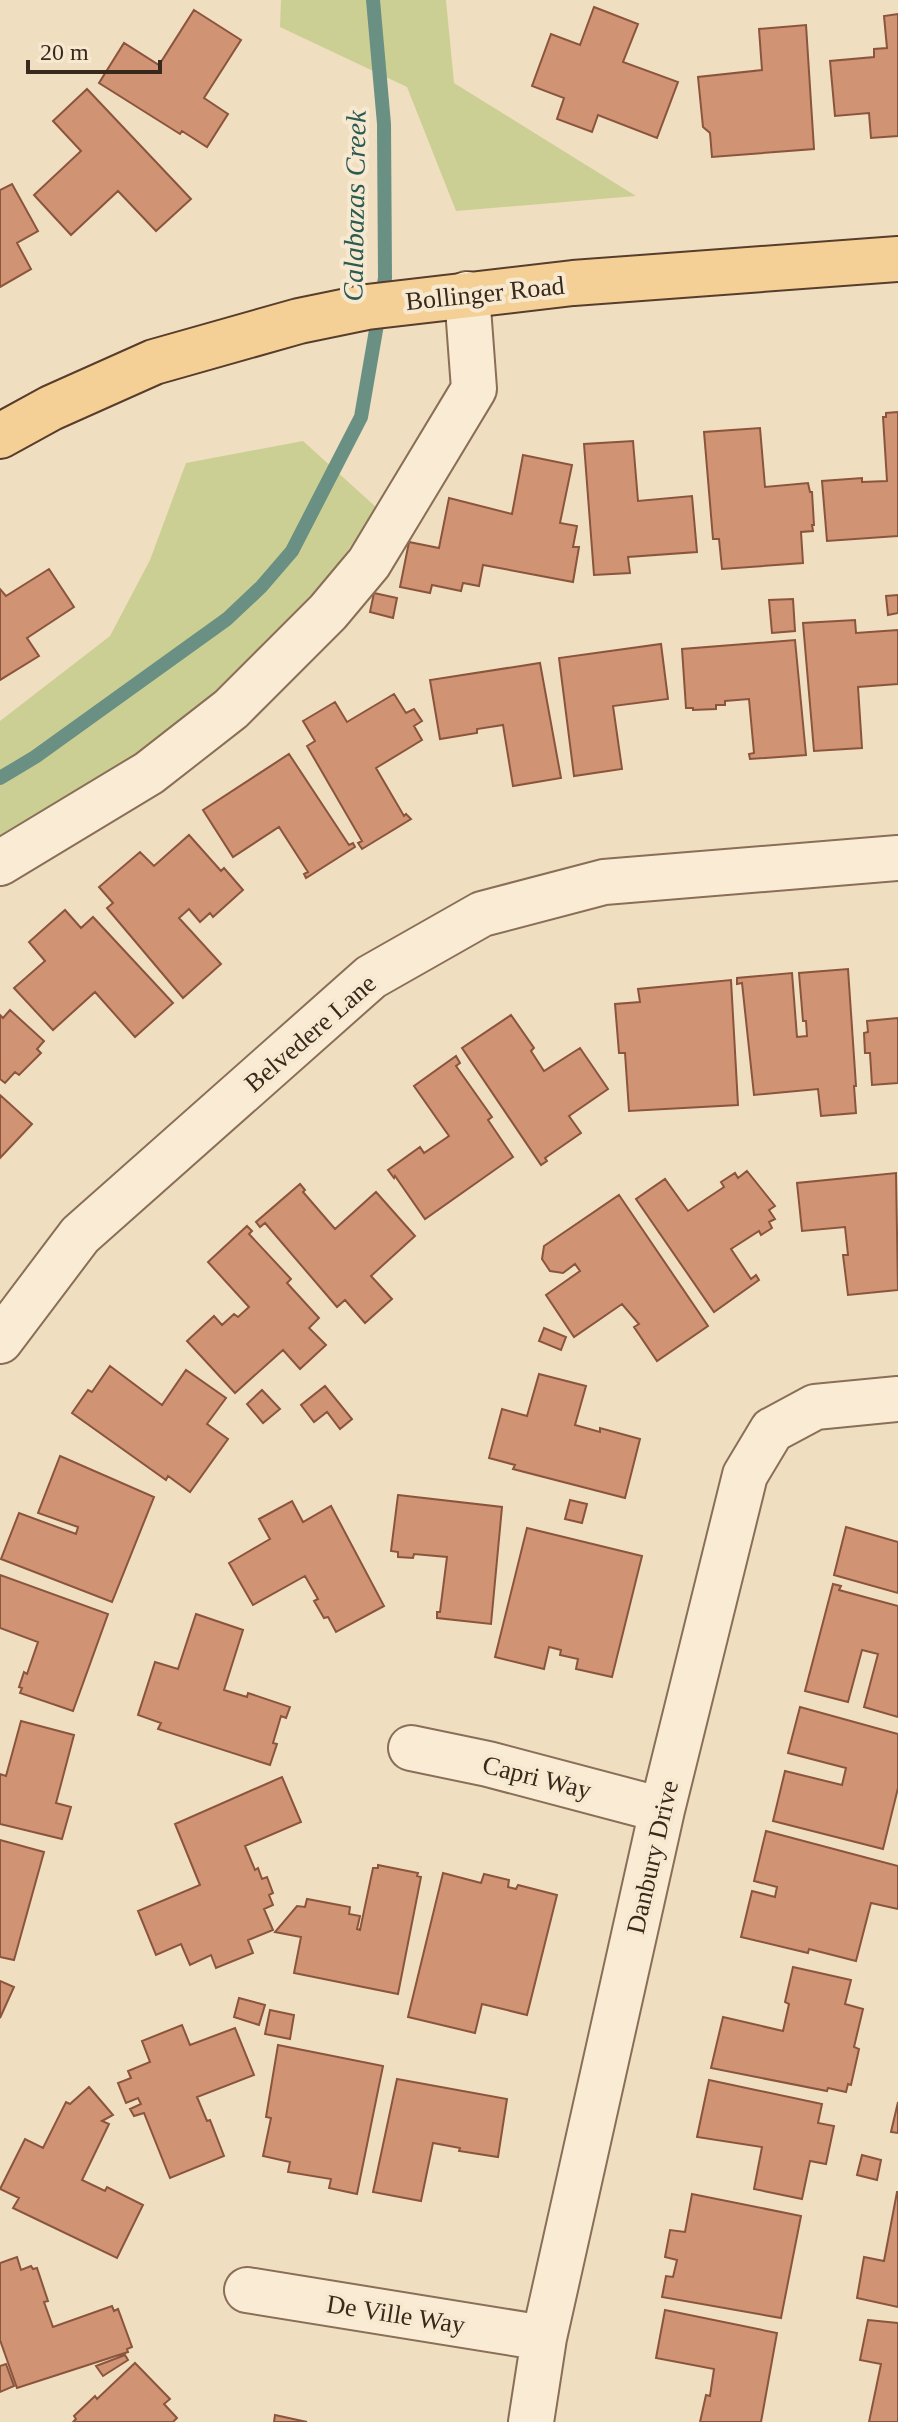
<svg xmlns="http://www.w3.org/2000/svg" width="898" height="2422" font-family="Georgia,serif">
	<style>
		.green { fill: #cccf94 }
		.lines { fill: none; stroke-linecap: round; stroke-linejoin: round }
		.stream { stroke: #6a9084; stroke-width: 14 }
		.building { fill: #d09374; stroke: #8a553c; stroke-width: 2 }
		.minor-casing { stroke: #8a6e57; stroke-width: 48 }
		.major-casing { stroke: #583d2c; stroke-width: 48 }
		.minor { stroke: #faecd4; stroke-width: 44 }
		.major { stroke: #f5d096; stroke-width: 44 }
		.labels { text-anchor: middle; stroke-width: 8; stroke-linejoin: round; paint-order: stroke }
		.street-label { font-size: 26px; fill: #39281c; stroke: #f7e9d0 }
		.water-label { font-size: 28px; font-style: italic; fill: #2b5a53; stroke: #f7e9d0 }
	</style>
	<rect width="100%" height="100%" fill="#f0dec0"/>
	<path class="green" d="M281 0H446L454 83 636 196 456 211 407 87 280 27Z
		M303 441 377 508 314 599 201 705 125 766 0 840V721L110 636 150 560 186 463Z"/>
	<g class="lines">
		<path class="stream" d="M0 778 35 757 227 619 261 587 292 551 361 417 385 278 384 124 373 0"/>
	</g>
	<path class="building" d="M594 7 638 24 623 62 678 82 657 138 598 115 592 132 557 119 564 98 532 86 551 34 580 45Z
		M194 10 241 40 204 98 228 114 207 147 182 131 180 134 99 83 124 43 159 65Z
		M898 14V136L871 138 869 113 835 116 830 61 874 57V49L887 48 884 16Z
		M806 25 814 149 712 157 710 133 703 127 698 77 762 70 759 29Z
		M87 89 191 199 156 231 118 191 71 235 34 195 81 151 53 121Z
		M12 184 38 231 17 243 31 269 0 287V190Z
		M898 412V536L827 541 822 481 862 478V482L887 481 883 417H886V413Z
		M760 428 765 487 808 483 810 492H812L814 525H812L813 531 801 532 803 563 722 569 719 539H713L704 432Z
		M633 441 638 501 692 496 697 552 628 557 630 573 594 575 584 444Z
		M523 455 572 465 560 523 577 526 573 547H579L573 582 483 565 479 586 463 583 461 591 432 585 430 593 400 587 409 542 439 548 449 498 512 514Z
		M49 569 74 607 27 638 39 656 0 680V589L6 596Z
		M374 593 397 598 393 618 370 612Z
		M898 595V613L888 615 886 596Z
		M793 599 795 631 772 633 769 600Z
		M855 620 856 633 898 630V684L858 687 862 748 814 751 803 623Z
		M795 640 806 755 750 759 749 754 754 753 749 699 725 701V705H716V709L693 710V708H686L682 649Z
		M661 644 668 699 613 706 622 769 574 776 559 658Z
		M540 663 561 778 513 786 503 725 477 729V733L440 739 430 680Z
		M394 694 406 713 414 709 422 721 414 726 422 740 376 768 404 816 406 814 411 819 362 849 358 843 362 841 307 746 315 741 303 721 335 702 347 722Z
		M289 754 349 845 353 843 355 847 306 878 304 874 308 872 279 827 233 857 203 810Z
		M189 835 221 871 224 868 243 890 213 917 210 913 200 922 189 909 179 918 221 964 183 998 107 908 113 903 99 887 140 852 154 866Z
		M65 910 81 928 93 917 173 1003 135 1037 95 992 53 1030 14 988 45 961 29 942Z
		M848 969 856 1086H854L856 1113 821 1116 818 1089 754 1095 742 983 737 984V978L792 973 797 1037 807 1036 806 1021H803L799 973Z
		M731 980 738 1105 629 1111 625 1053H619L615 1004 640 1002 638 989Z
		M10 1010 44 1041 37 1049 41 1053 19 1075 15 1072 5 1083 0 1079V1015L3 1018Z
		M511 1015 534 1048 531 1051 544 1071 580 1048 608 1089 569 1116 581 1133 545 1158 547 1161 541 1165 462 1048Z
		M898 1018V1083L872 1085 870 1053H865L864 1033 868 1032 867 1021Z
		M456 1056 460 1063 456 1066 492 1117 488 1120 513 1157 425 1219 395 1176 394 1178 388 1170 420 1147 424 1153 449 1136 414 1086Z
		M0 1095 32 1124 0 1158Z
		M747 1171 775 1206 769 1210 775 1219 769 1222 772 1228 761 1235 759 1231 731 1249 751 1279 756 1275 759 1280 714 1312 636 1199 665 1179 688 1211 724 1187 721 1182 735 1173 738 1178Z
		M896 1173 898 1290 848 1295 843 1255H848L845 1227 802 1231 797 1183Z
		M300 1184 305 1190 303 1192 335 1229 376 1192 415 1236 371 1276 392 1299 365 1323 345 1300 337 1307 265 1223 260 1227 256 1222Z
		M619 1195 708 1326 657 1361 634 1327 639 1324 622 1304 574 1337 546 1295 580 1271 575 1264 563 1273 550 1271 542 1259 544 1246Z
		M247 1226 252 1231 249 1234 291 1279 287 1283 319 1318 309 1328 326 1345 300 1369 283 1350 235 1393 187 1341 214 1316 222 1325 234 1314 238 1317 249 1307 208 1262Z
		M544 1328 566 1337 561 1350 539 1341Z
		M110 1366 162 1405 186 1370 226 1398 207 1424 228 1439 190 1492 168 1476 166 1480 72 1413 88 1390 92 1392Z
		M539 1374 586 1386 575 1425 600 1432V1428L640 1439 625 1498 513 1469 515 1465 489 1458 502 1409 527 1416Z
		M325 1386 352 1419 340 1429 327 1412 314 1422 301 1405Z
		M262 1390 280 1409 263 1423 247 1404Z
		M60 1456 154 1497 112 1602 1 1559 19 1513 76 1534 78 1527 38 1513Z
		M398 1495 502 1507 491 1624 437 1618V1612H440L447 1557 414 1554 413 1558 398 1557V1552L391 1551Z
		M570 1500 587 1504 582 1523 565 1519Z
		M292 1501 303 1522 331 1506 384 1606 336 1632 328 1617 324 1618 314 1601 318 1599 305 1576 253 1605 229 1563 270 1539 259 1519Z
		M846 1527 898 1542V1593L834 1575Z
		M527 1528 642 1556 612 1677 576 1669 578 1659 560 1655 561 1650 549 1647 544 1669 495 1657Z
		M0 1575 108 1614 73 1711 20 1693 22 1688 19 1687 24 1672 27 1674 38 1642 0 1628Z
		M833 1584 841 1586 839 1590 898 1606V1717L864 1707 878 1654 862 1650 848 1702 805 1691Z
		M196 1614 243 1630 224 1690 247 1697 248 1693 290 1707 286 1718 281 1716 273 1743 277 1744 270 1765 158 1729 161 1723 138 1715 155 1662 178 1669Z
		M800 1707 898 1734V1788L883 1849 773 1821 785 1771 842 1785 846 1768 788 1753Z
		M21 1721 74 1735 56 1803 71 1807 62 1839 0 1824V1774L6 1776Z
		M282 1777 301 1822 245 1846 255 1870 258 1868 262 1879 267 1877 273 1893 269 1895 273 1905 264 1909 273 1930 248 1940 253 1953 216 1968 211 1955 190 1965 181 1944 156 1955 138 1911 200 1885 175 1824Z
		M766 1831 898 1866V1909L871 1903 856 1961 809 1949 808 1953 741 1937 752 1891 775 1897 777 1887 754 1881Z
		M0 1840 44 1852 14 1960 0 1957Z
		M378 1865 418 1873 417 1876 421 1877 398 1994 294 1973 301 1937 275 1932 297 1906 305 1907 307 1899 350 1907 349 1914 360 1916 357 1929 360 1930 373 1868H378Z
		M443 1873 481 1883 484 1874 509 1880 508 1887 516 1889 518 1885 557 1895 527 2015 482 2004 475 2033 408 2017Z
		M793 1967 851 1980 845 2004 863 2009 854 2047 859 2049 851 2085 848 2084 846 2092 828 2088 827 2091 711 2068 723 2017 783 2031 789 2004 785 2002Z
		M0 1981 14 1987 0 2018Z
		M239 1998 265 2005 259 2025 234 2017Z
		M270 2010 294 2015 290 2039 265 2034Z
		M182 2025 190 2045 235 2028 254 2075 197 2097 207 2121 210 2120 224 2156 170 2178 144 2113 134 2116 130 2109 141 2104 138 2098 126 2103 118 2083 131 2078 128 2071 150 2062 142 2041Z
		M278 2045 383 2066 357 2194 329 2188 331 2179 288 2172 290 2162 263 2156 271 2118 266 2117Z
		M397 2079 507 2099 498 2157 459 2151 460 2148 433 2143 421 2201 373 2192Z
		M709 2080 822 2104 818 2123 834 2126 826 2164 810 2161 802 2199 754 2189 762 2147 697 2137Z
		M89 2087 113 2115 102 2121 109 2124 82 2180 105 2191 107 2187 143 2205 117 2258 13 2208 19 2198 0 2189 25 2139 43 2148 66 2102 70 2104Z
		M898 2102V2133L891 2132Z
		M862 2155 881 2160 877 2180 857 2175Z
		M897 2192H898V2307L857 2298 864 2257 884 2261Z
		M692 2194 801 2216 781 2318 662 2297 666 2276 673 2277 677 2260 665 2257 670 2230 685 2232Z
		M17 2257 21 2270 31 2266 33 2269 37 2268 48 2301 44 2302 53 2327 112 2306 114 2311 118 2309 132 2347 127 2349 128 2352 17 2388 0 2340V2263Z
		M665 2310 777 2333 761 2422H700L706 2395 710 2396 714 2369 656 2358Z
		M868 2320 898 2323V2422H869L881 2364 860 2360Z
		M125 2355 128 2360 103 2376 96 2366Z
		M135 2363 170 2399 164 2404 177 2418 173 2422H73L76 2419 74 2416 95 2396 97 2399Z
		M6 2364 14 2386 0 2392V2366Z
		M275 2415 307 2422H274Z"/>
	<g class="lines">
		<g class="minor-casing">
			<path id="minor" d="M0 863 149 773 231 709 328 612 369 563 474 389 467 294
				M0 1341 80 1235 371 977 482 914 604 882 898 858
				M411 1748 488 1764 662 1810
				M247 2290 544 2338
				M531 2422 544 2338 662 1810 745 1475 772 1430 815 1407 898 1399"/>
		</g>
		<g class="major-casing">
			<path id="major" d="M0 436 51 408 154 362 299 321 367 307 573 283 898 259"/>
		</g>
		<use href="#minor" class="minor"/>
		<use href="#major" class="major"/>
	</g>
	<g class="labels">
		<g class="street-label">
			<text transform="translate(485 293) rotate(-6)" y="9">Bollinger Road</text>
			<text transform="translate(310 1033) rotate(-41)" y="9">Belvedere Lane</text>
			<text transform="translate(537 1777) rotate(14)" y="9">Capri Way</text>
			<text transform="translate(652 1857) rotate(-77)" y="9">Danbury Drive</text>
			<text transform="translate(396 2314) rotate(9)" y="9">De Ville Way</text>
		</g>
		<g class="water-label">
			<text transform="translate(354 206) rotate(-89)" y="10">Calabazas Creek</text>
		</g>
	</g>
	<path d="M28 60v12h132v-12" fill="none" stroke="#39281c" stroke-width="4"/>
	<text x="40" y="60" font-size="24" fill="#39281c" stroke="#f7e9d0" stroke-width="6" paint-order="stroke">20 m</text>
</svg>
